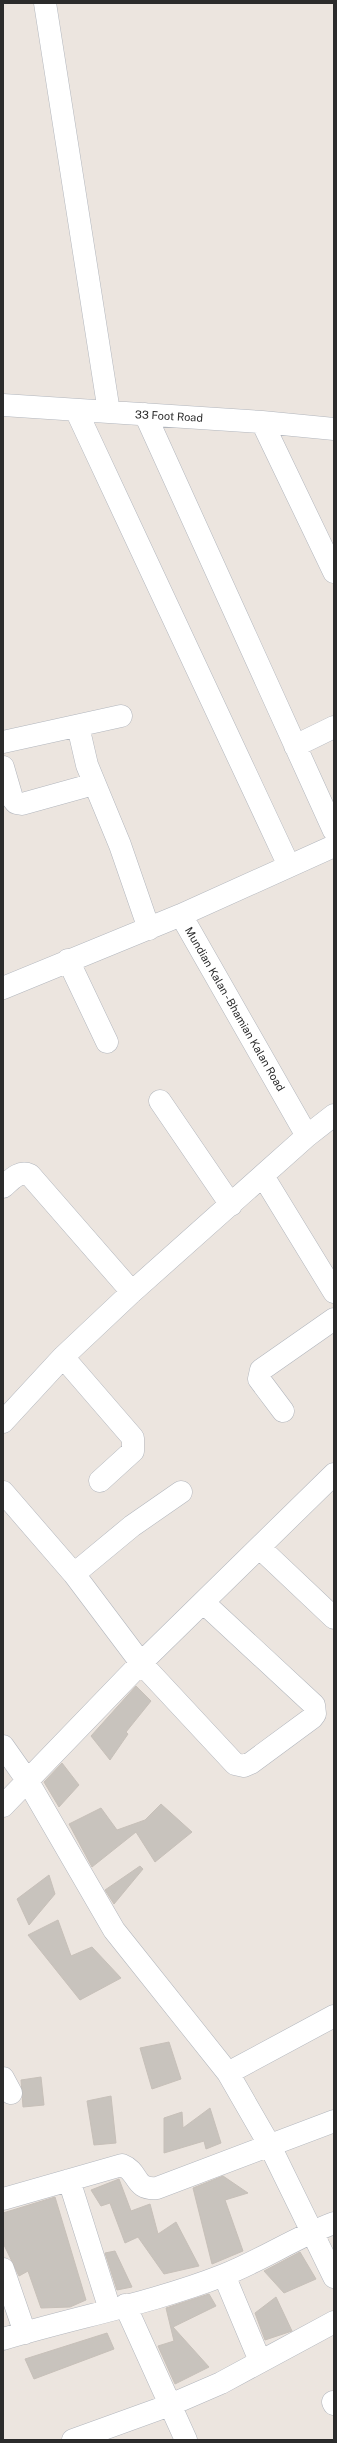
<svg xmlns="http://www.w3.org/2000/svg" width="337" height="2443" font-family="'Public Sans',sans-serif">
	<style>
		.building { fill: #c8c3bd; stroke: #c7c0b9 }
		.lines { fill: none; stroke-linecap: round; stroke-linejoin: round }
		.minor-casing { stroke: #b2b6bd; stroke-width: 23 }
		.minor { stroke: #fff; stroke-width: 22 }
		.labels { text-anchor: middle; stroke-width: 3.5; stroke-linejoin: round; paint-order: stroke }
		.street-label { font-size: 11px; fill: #2b2b2b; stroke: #fff }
	</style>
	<rect width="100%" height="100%" fill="#ece5df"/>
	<path class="building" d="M136 1686 151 1701 126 1732 128 1734 110 1760 91 1736Z
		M62 1763 79 1785 59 1807 44 1782Z
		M161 1804 192 1832 155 1862 136 1832 92 1867 69 1824 101 1808 117 1830 145 1820Z
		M140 1866 143 1869 114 1904 105 1890Z
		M49 1875 55 1894 29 1925 17 1899Z
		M58 1920 71 1956 92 1947 121 1978 80 2000 28 1935Z
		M169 2042 181 2079 152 2089 140 2048Z
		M41 2077 44 2105 23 2107 21 2080Z
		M111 2096 116 2143 94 2145 87 2101Z
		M210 2108 221 2143 206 2149 204 2141 164 2153V2118L182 2112 183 2128Z
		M223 2176 248 2193 225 2200 243 2251 212 2264 193 2188Z
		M119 2179 131 2211 150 2204 158 2234 176 2222 199 2266 164 2274 138 2237 125 2243 110 2203 101 2206 91 2190Z
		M55 2197 86 2300 70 2307 41 2308 28 2271 19 2276 4 2245 3 2213Z
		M115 2251 132 2287 117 2290 105 2253Z
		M300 2252 316 2279 284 2293 264 2271Z
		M209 2294 216 2306 173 2327 209 2367 175 2384 158 2346 174 2341 166 2308Z
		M276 2297 292 2331 265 2340 255 2313Z
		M107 2333 114 2349 34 2379 25 2359Z"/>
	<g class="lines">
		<g class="minor-casing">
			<path id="minor" d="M45 3 109 412
				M3 405 262 422 334 429
				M76 410 289 866
				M145 414 334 831
				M262 422 334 572
				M78 726 87 765 120 845 149 929
				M3 742 121 716
				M295 746 334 727
				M3 767 12 798 16 803 22 804 94 784
				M181 915 334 846
				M68 960 107 1042
				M3 988 181 915 307 1136
				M160 1101 231 1205
				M263 1176 334 1292
				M3 1187C11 1180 19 1170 30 1175L132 1292
				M63 1357 133 1438V1451L100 1481
				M283 1411 259 1379 261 1370 334 1319
				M3 1422 63 1357 132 1292 307 1136 334 1115
				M3 1492 74 1574 141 1663 235 1764 244 1766 251 1763 312 1718 315 1714 314 1705 204 1603
				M260 1548 334 1618
				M74 1574 132 1526 181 1492
				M3 1746 27 1780 114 1930 228 2073 270 2146 334 2277
				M3 1806 141 1663 334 1474
				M228 2073 334 2016
				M3 2078 11 2093
				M69 2180 110 2310
				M3 2199 122 2165C140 2172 133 2190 157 2188L334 2121
				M3 2269 25 2333
				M224 2275 260 2361
				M125 2305 186 2440
				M3 2339C76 2317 153 2303 224 2275 262 2260 296 2237 334 2223
				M333 2402 334 2404
				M73 2440 170 2405 221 2383 334 2322"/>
		</g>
		<use href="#minor" class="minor"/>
	</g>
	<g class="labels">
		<g class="street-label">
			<text transform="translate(169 416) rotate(3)" y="4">33 Foot Road</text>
			<text transform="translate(235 1009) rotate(60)" y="4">Mundian Kalan - Bhamian Kalan Road</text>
		</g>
	</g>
	<rect width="337" height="2443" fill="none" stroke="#2b2b2b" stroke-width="8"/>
</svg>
